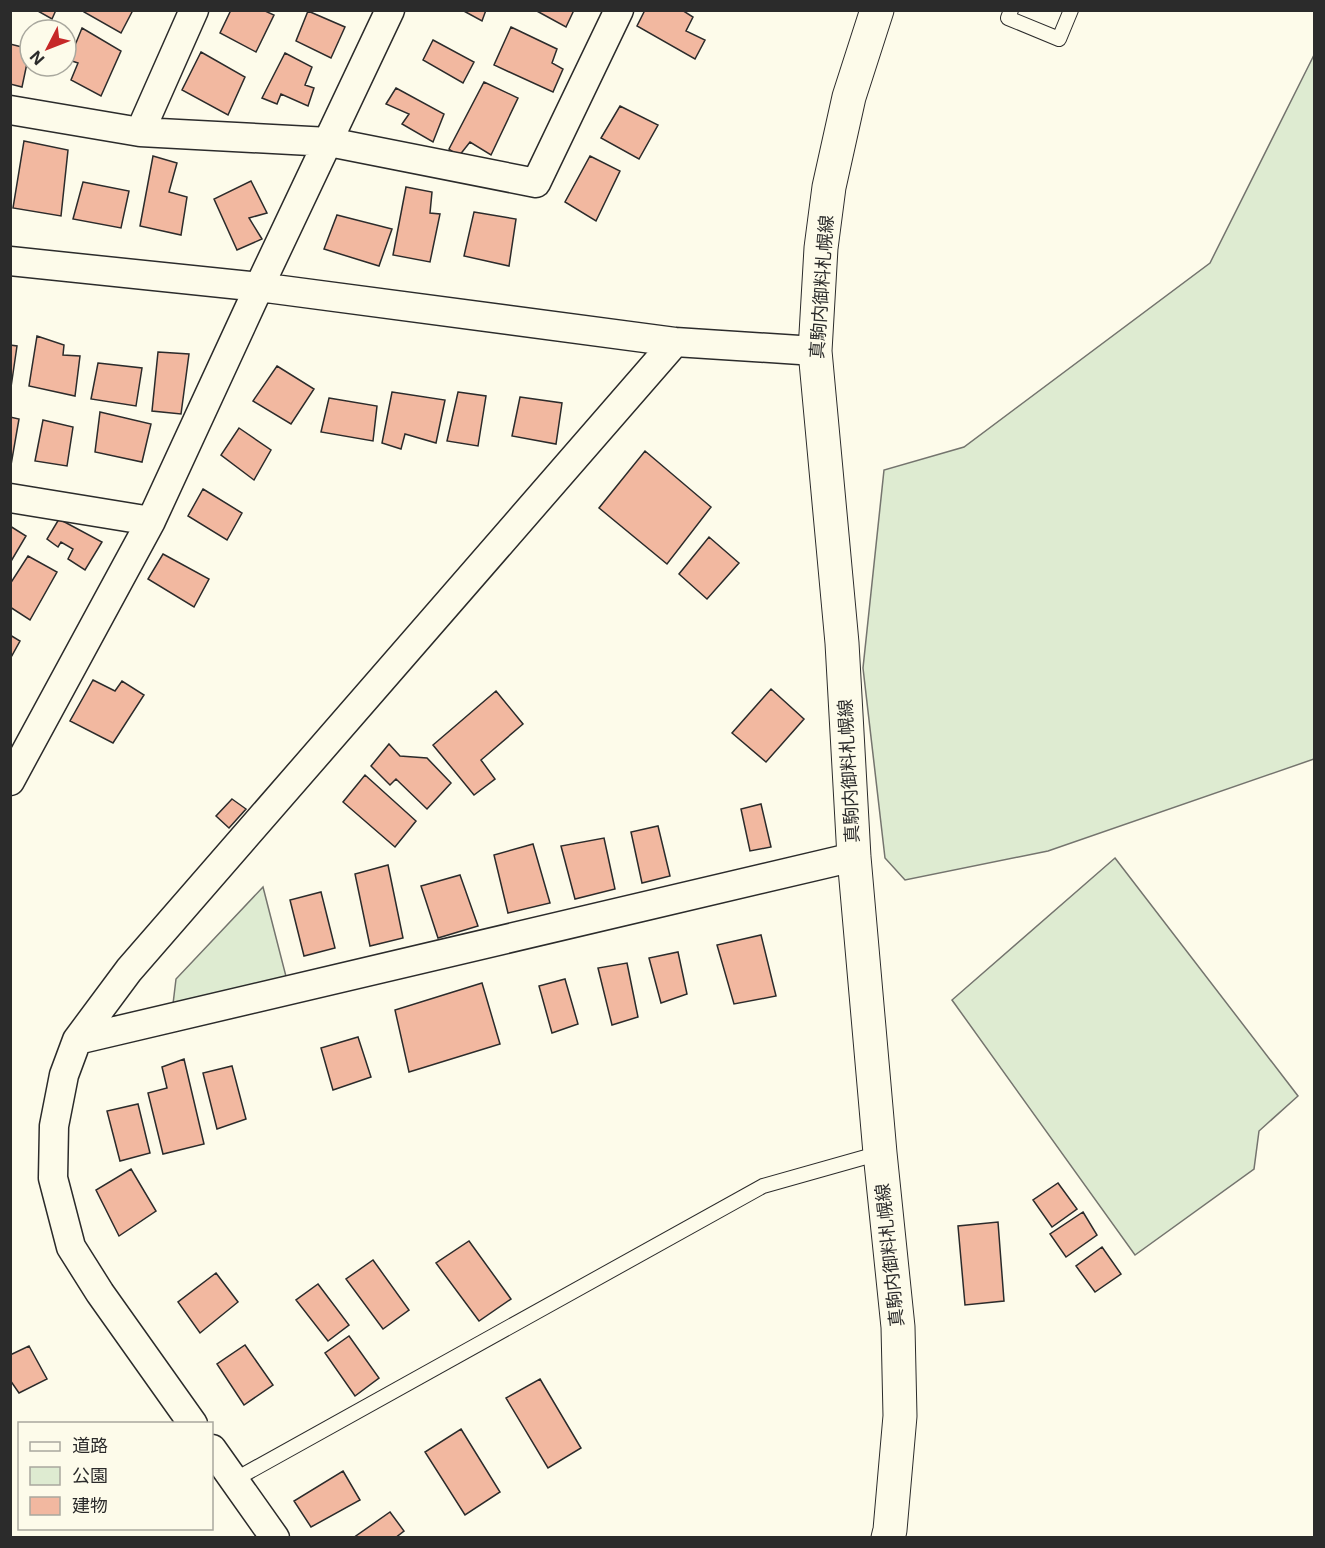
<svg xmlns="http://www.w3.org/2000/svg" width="1325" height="1548" font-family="Inter,'Noto Sans JP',sans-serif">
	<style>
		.green { fill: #deebd1; stroke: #74746e; stroke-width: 1.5 }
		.building { fill: #f2b8a0; stroke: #2b2b2b; stroke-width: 1.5 }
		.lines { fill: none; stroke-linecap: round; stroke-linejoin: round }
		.service-casing { stroke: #2b2b2b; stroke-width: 16 }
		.minor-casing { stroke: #2b2b2b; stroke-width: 31 }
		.secondary-casing { stroke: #2b2b2b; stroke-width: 35 }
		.service { stroke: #fdfbea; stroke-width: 14 }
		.minor { stroke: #fdfbea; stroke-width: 28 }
		.secondary { stroke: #fdfbea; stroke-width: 33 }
		.labels { text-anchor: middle; stroke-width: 4.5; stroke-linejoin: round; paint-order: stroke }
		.street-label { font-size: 18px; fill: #2b2b2b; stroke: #fdfbea }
	</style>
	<rect width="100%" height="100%" fill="#fdfbea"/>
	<path class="green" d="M1314 55V759L1048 851 905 880 885 858 863 668 884 470 964 447 1210 263Z
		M1115 858 1298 1096 1259 1131 1254 1169 1135 1255 952 1000Z
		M263 887 289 988 173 1004 176 979Z"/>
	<path class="building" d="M36 10H56L52 19Z
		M85 10H133L121 33 84 12Z
		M231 10H263L274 15 256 52 220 33Z
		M462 10H486L482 21Z
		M535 10H574L566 27Z
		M645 10H682L693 17 686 31 705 40 695 59 637 26Z
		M308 11 345 27 331 58 296 41Z
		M511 27 557 49 552 63 563 69 553 92 494 65Z
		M82 28 121 51 101 96 71 80 78 63 69 60Z
		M433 40 474 62 463 83 423 60Z
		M10 44 30 49 22 87 10 84Z
		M201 52 245 77 228 115 182 90Z
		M285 53 312 67 305 85 314 88 308 106 281 94 277 104 262 98Z
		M484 82 518 98 491 155 470 142 459 156 449 149Z
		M396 88 444 114 433 142 402 124 409 114 386 104Z
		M620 106 658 125 639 159 601 138Z
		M24 141 68 150 61 216 13 208Z
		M153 156 177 163 169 192 187 197 181 235 140 226Z
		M590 156 620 171 596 221 565 202Z
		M251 181 267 213 249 218 262 239 237 250 214 199Z
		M83 182 129 191 121 228 73 219Z
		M406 187 432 192 430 213 440 214 430 262 393 255Z
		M474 212 516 219 509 266 464 256Z
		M337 215 392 229 379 266 324 249Z
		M37 336 64 345 63 355 80 356 75 396 29 386Z
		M10 345 17 346 11 387H10Z
		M158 352 189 354 181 414 152 411Z
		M98 363 142 368 136 406 91 399Z
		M277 366 314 389 291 424 253 401Z
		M392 392 445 400 436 443 405 434 401 449 382 443Z
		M458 392 486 396 478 446 447 441Z
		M520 397 562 403 556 444 512 436Z
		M329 398 377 406 373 441 321 432Z
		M100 412 151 424 142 462 95 452Z
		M10 417 19 419 11 465H10Z
		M43 420 73 427 67 466 35 461Z
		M239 428 271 450 254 480 221 455Z
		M645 451 711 507 667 564 599 508Z
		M203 489 242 513 227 540 188 516Z
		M59 519 102 542 85 570 68 559 73 549 61 542 58 547 47 539Z
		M10 526 26 536 10 563Z
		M709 537 739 563 707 599 679 574Z
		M163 554 209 579 194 607 148 579Z
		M28 556 57 572 30 620 10 607V584Z
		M10 635 20 641 10 659Z
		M93 680 115 691 122 681 144 695 113 743 70 721Z
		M771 689 804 719 766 762 732 733Z
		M496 691 523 724 481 760 495 779 474 795 433 745Z
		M389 744 400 756 427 758 451 783 427 809 396 779 390 785 371 766Z
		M365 775 416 821 395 847 343 802Z
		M232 799 246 809 229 828 216 816Z
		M761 804 771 847 750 851 741 809Z
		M658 826 670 876 642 883 631 832Z
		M604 838 615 889 575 899 561 846Z
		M533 844 550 903 508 913 494 855Z
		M388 865 403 938 370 946 355 874Z
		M460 875 478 926 438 938 421 886Z
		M321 892 335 948 304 956 290 900Z
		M761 935 776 996 734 1004 717 945Z
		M678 952 687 994 661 1003 649 958Z
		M627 963 638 1017 612 1025 598 968Z
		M565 979 578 1024 552 1033 539 986Z
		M482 983 500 1044 409 1072 395 1010Z
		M358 1037 371 1077 333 1090 321 1048Z
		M184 1059 204 1144 163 1154 148 1093 167 1088 162 1067Z
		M232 1066 246 1119 217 1129 203 1073Z
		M138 1104 150 1153 120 1161 107 1111Z
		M131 1169 156 1211 119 1236 96 1190Z
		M1058 1183 1077 1209 1052 1227 1033 1200Z
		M1083 1212 1097 1235 1066 1257 1050 1234Z
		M998 1222 1004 1301 965 1305 958 1226Z
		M469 1241 511 1299 479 1321 436 1263Z
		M1102 1247 1121 1274 1095 1292 1076 1266Z
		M373 1260 409 1310 383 1329 346 1279Z
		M216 1273 238 1302 200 1333 178 1302Z
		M318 1284 349 1325 328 1341 296 1300Z
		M349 1336 379 1378 355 1396 325 1353Z
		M245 1345 273 1385 244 1405 217 1364Z
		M29 1346 47 1379 19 1393 10 1380V1355Z
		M540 1379 581 1448 548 1468 506 1398Z
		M461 1429 500 1492 465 1515 425 1452Z
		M343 1471 360 1500 311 1527 294 1501Z
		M390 1512 404 1531 395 1538H353Z"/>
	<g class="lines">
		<g class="service-casing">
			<path id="service" d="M1011 10 1008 18 1059 39 1071 10
				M234 1480 763 1186 880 1153"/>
		</g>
		<g class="minor-casing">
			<path id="minor" d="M10 110 140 132 329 142 536 183 619 10
				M140 132 194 10
				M10 261 259 287 675 342 815 351
				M10 498 151 521
				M10 781 151 521 259 287 390 10
				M77 1040 854 857
				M193 1424 100 1293 71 1247 53 1178 54 1126 64 1075 77 1040 129 970 675 342
				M212 1449 275 1538"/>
		</g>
		<g class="secondary-casing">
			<path id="secondary" d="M877 10 849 97 829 187 821 248 815 351 842 643 854 857 880 1153 898 1327 900 1416 890 1530 888 1538"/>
		</g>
		<use href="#service" class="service"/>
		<use href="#minor" class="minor"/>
		<use href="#secondary" class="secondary"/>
	</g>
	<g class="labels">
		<g class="street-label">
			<text transform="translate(822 287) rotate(-86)" y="6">真駒内御料札幌線</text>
			<text transform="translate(849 771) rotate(-93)" y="6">真駒内御料札幌線</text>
			<text transform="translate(890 1255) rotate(-96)" y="6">真駒内御料札幌線</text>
		</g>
	</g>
	<rect width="1325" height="1548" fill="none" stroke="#2b2b2b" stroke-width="24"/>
	<rect x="18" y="1422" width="195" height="108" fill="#fdfbea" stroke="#a9a89e" stroke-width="1.5"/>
	<rect x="30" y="1442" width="30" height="9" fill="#fdfbea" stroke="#a9a89e" stroke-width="1.5"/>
	<text x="72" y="1452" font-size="18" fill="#2b2b2b">道路</text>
	<rect x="30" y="1467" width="30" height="18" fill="#deebd1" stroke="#a9a89e" stroke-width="1.5"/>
	<text x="72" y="1482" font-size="18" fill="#2b2b2b">公園</text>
	<rect x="30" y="1497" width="30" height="18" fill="#f2b8a0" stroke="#a9a89e" stroke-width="1.5"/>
	<text x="72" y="1512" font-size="18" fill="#2b2b2b">建物</text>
	<g transform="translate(48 48) rotate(228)"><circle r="28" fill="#fdfbea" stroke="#a9a89e" stroke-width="1.5"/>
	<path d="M0-4.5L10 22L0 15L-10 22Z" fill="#c62828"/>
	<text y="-9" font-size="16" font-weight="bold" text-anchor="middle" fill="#2b2b2b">N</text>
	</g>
</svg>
